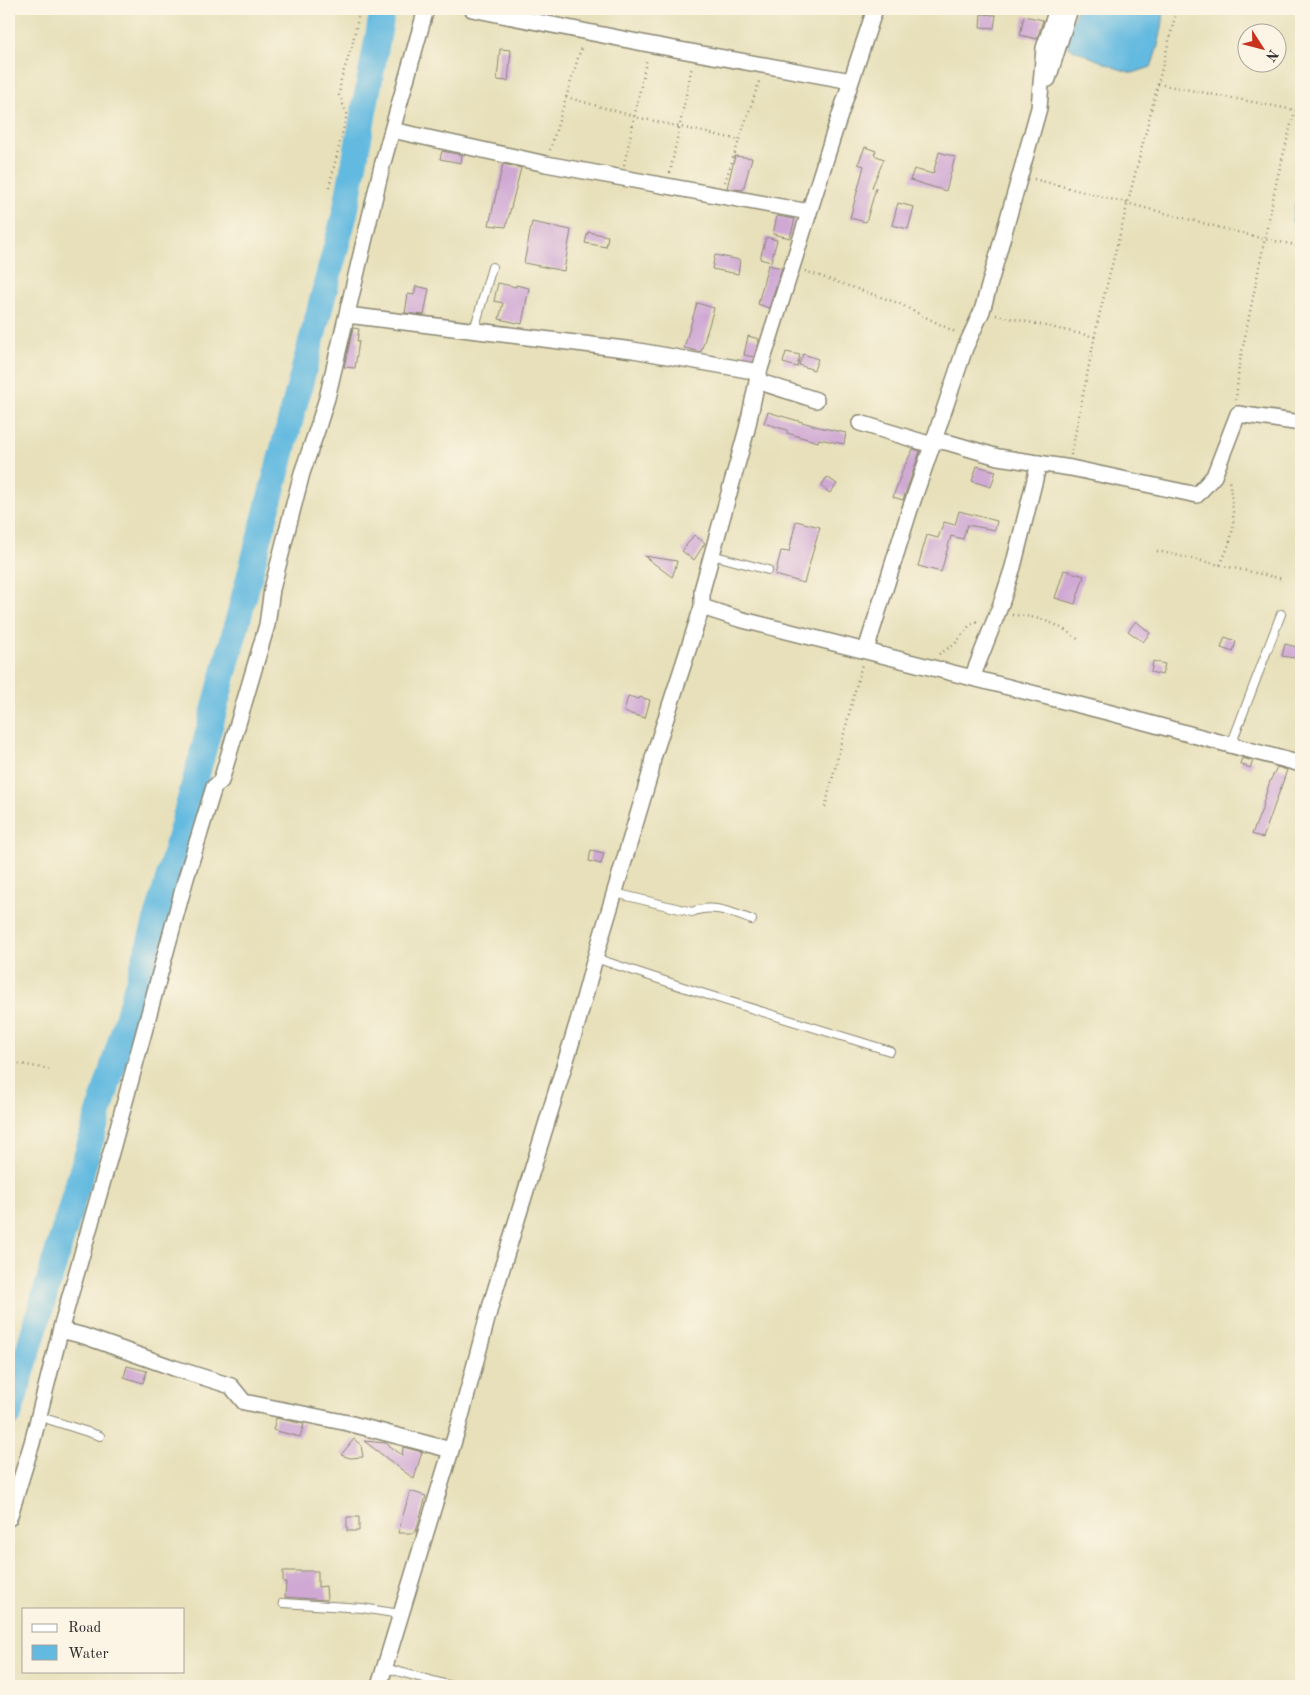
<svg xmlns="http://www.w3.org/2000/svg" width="1310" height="1695" font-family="'Old Standard TT',serif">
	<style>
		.water { fill: #63bae0; stroke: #477286 }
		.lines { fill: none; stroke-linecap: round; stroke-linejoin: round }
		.river { stroke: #63bae0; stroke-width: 26 }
		.building { fill: #cfa8d4 }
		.lane-casing { stroke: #898672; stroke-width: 10 }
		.street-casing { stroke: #898672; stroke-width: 18 }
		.path { stroke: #898672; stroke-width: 2.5; stroke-dasharray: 1 4; stroke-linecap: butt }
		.lane { stroke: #fff; stroke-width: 8 }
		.street { stroke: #fff; stroke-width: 15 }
	</style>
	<rect width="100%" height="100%" fill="#fcf5e5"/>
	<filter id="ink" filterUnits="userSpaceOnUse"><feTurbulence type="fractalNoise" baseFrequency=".02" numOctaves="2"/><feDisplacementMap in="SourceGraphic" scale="10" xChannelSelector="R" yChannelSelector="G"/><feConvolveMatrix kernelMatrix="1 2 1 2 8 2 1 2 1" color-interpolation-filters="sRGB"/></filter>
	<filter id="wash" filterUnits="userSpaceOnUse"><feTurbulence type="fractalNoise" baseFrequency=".0096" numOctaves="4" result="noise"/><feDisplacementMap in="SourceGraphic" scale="20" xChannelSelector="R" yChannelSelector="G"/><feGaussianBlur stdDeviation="1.12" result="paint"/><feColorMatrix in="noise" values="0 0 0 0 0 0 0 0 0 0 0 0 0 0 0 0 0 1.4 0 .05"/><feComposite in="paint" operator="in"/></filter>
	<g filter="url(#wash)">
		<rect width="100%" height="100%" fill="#e7e0ba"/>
		<path class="water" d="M1077 9H1164C1163 29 1158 48 1151 67L1133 73 1116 68 1068 47V34Z
			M1301 174V232L1294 227 1292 220Z"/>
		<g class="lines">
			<path class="river" d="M9 1415 161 905 210 726 345 213 383 9"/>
		</g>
		<g id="blocks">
			<path class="building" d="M981 14 996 15 994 28 980 27Z
				M1024 16 1043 20 1037 39 1020 35Z
				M500 49 511 50 508 81 497 80Z
				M865 147 876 151 874 155 884 159 872 187 876 188 866 222 850 218 864 166 858 164Z
				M442 151 462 155 461 163 440 159Z
				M939 152 955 157 946 191 910 180 914 169 933 174Z
				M735 156 752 158 743 190 727 188Z
				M503 164 521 168 506 227 489 225Z
				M898 203 914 207 908 229 892 225Z
				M777 216 795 219 790 238 773 234Z
				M532 222 571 230 564 271 524 263Z
				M588 232 608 236 606 247 585 243Z
				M766 237 777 240 771 262 760 259Z
				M715 255 740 260 738 274 712 269Z
				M768 265 782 268 769 308 758 304Z
				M498 283 516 287V285L529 288 522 324 499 319 503 303 494 301Z
				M416 286 429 289 424 315 405 313 408 294 414 295Z
				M697 303 714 308 701 352 684 348Z
				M353 328 359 329 357 341H359L355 368 344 367Z
				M748 336 759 339 754 357 744 355Z
				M786 352 800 355 797 367 783 363Z
				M803 354 818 359 814 370 799 365Z
				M768 412 819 427 846 433 844 444 819 439 818 442 787 433V430L764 423Z
				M913 449 920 451 903 500 893 497 903 469Z
				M977 466 996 471 991 487 972 481Z
				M827 477 837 484 830 493 821 486Z
				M959 511 997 521 995 530 967 525 963 539 951 536 941 572 918 566 927 535 938 538 944 522 955 525Z
				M796 521 820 527 804 583 775 575 781 551 789 552Z
				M694 535 705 543 694 560 682 551Z
				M644 556 677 561 675 569 672 577Z
				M1064 570 1084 576 1075 604 1055 598Z
				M1136 621 1150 633 1143 642 1128 631Z
				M1225 637 1236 641 1233 652 1221 648Z
				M1285 644 1301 648V659L1282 656Z
				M1153 661 1165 664 1162 675 1151 672Z
				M628 696 639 699 640 697 650 700 645 718 624 712Z
				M1242 758 1253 761 1250 768 1240 764Z
				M1277 767 1287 770 1263 838 1252 834 1264 804 1263 803 1270 781Z
				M591 850 604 853 601 864 589 861Z
				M127 1366 147 1371 143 1383 124 1377Z
				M276 1418 304 1424 300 1437 273 1430Z
				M354 1439 361 1445 363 1457 350 1458 341 1455Z
				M364 1441 386 1443 402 1455 403 1447 422 1452 414 1479Z
				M410 1491 426 1496 416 1531 414 1533H398Z
				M347 1517H359V1531H347Z
				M283 1571H318V1587L326 1586 327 1600 285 1597 286 1582H283Z"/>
		</g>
	</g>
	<g filter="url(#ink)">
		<use href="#blocks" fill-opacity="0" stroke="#898672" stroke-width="1"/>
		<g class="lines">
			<g class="lane-casing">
				<path id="lane" d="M474 330 492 267
					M712 555 768 570
					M1231 745 1281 614
					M615 893 692 912C712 903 733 913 752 920
					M1301 913V912
					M595 958 695 991 890 1051
					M38 1416 100 1436
					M283 1603 362 1608 400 1614
					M385 1668 452 1686"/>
			</g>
			<g class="street-casing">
				<path id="street" d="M472 9 653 45 851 81
					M1048 79 1070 9
					M392 130 546 164 809 212
					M347 315 633 350 759 372
					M757 381 816 400
					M860 423 932 445
					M934 440 965 348 982 311 1039 108 1044 48 1057 9
					M702 607 739 619 1111 713 1301 764
					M866 650 910 509 934 440 950 443 998 457 1071 468 1197 495 1214 476 1238 414 1301 423
					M972 678 1001 604 1013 567 1039 463
					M61 1330 84 1336 174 1368 231 1386 244 1402 348 1423 451 1450
					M9 1518 32 1443 62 1324 112 1149 186 878 214 787 221 781 267 625 272 589 302 473 317 430 327 398 382 166 426 9
					M379 1686 459 1424 491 1304 578 1021 595 958 651 771 653 758 702 607V590L747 429 759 372 833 136 875 9"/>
			</g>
			<path class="path" d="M1158 84 1295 110
				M566 97 640 118 739 140
				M550 150 582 45
				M624 165 647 58
				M670 173 692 66
				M1034 179 1264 239 1301 246
				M725 182 760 79
				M329 187 347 114 339 95 341 79 352 46 360 9
				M805 271 898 303 957 333
				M996 315 1095 337
				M1236 400 1239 366 1277 179 1293 117 1301 100
				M1071 455 1098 320 1177 9
				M1157 551 1283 579
				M1220 565C1238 529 1234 517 1229 479
				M1012 615C1039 616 1060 624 1080 641
				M939 654 955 644 970 625 980 620
				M825 807 862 664
				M9 1062 49 1069"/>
			<use href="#lane" class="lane"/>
			<use href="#street" class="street"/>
		</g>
	</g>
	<rect width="1310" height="1695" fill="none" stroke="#fcf5e5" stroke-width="30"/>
	<rect x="22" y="1608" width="162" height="65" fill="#fcf5e5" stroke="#a8a49b"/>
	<rect x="32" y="1624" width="25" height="8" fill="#ffffff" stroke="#a8a49b"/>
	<text x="68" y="1632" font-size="15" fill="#2b2b2b">Road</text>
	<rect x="32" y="1645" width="25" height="15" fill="#63bae0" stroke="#a8a49b"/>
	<text x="68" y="1658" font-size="15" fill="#2b2b2b">Water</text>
	<g transform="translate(1262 48) rotate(126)"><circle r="24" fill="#fcf5e5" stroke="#a8a49b"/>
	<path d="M0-4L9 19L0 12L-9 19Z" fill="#c8321e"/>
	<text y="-8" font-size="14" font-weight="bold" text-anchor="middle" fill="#2b2b2b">N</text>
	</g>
</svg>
